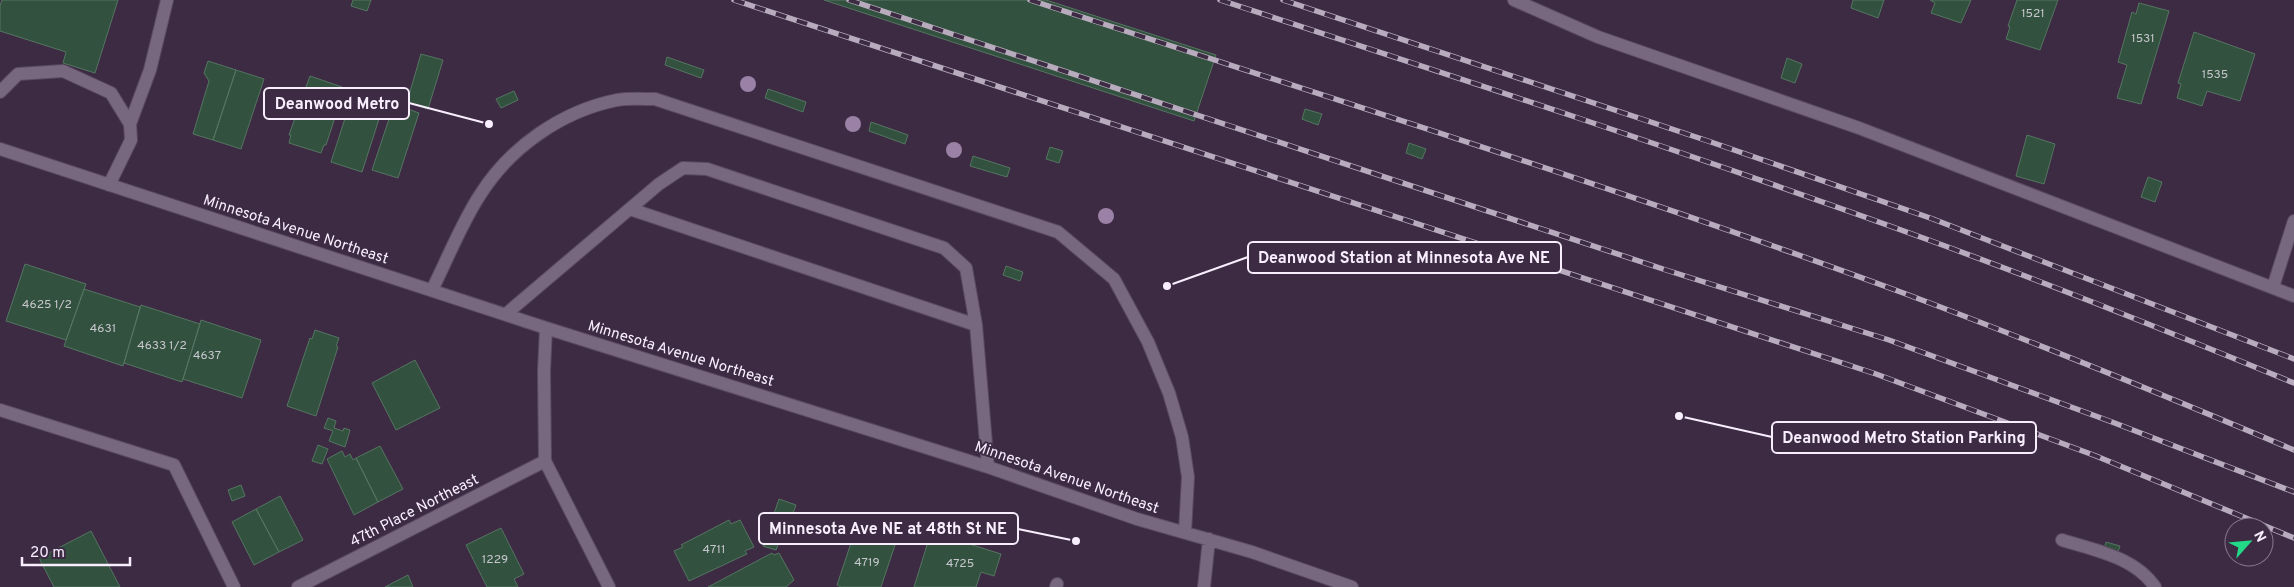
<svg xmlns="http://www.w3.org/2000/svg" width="2294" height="587" font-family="Overpass,sans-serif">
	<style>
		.building { fill: #32513e; stroke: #557561 }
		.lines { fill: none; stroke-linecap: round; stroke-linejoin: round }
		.minor-casing { stroke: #5b4a62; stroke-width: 14 }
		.minor { stroke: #78687f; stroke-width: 12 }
		.rail-casing { stroke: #b8abbe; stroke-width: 5.5 }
		.rail { stroke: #3d2b44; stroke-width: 4; stroke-dasharray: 11; stroke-linecap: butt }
		.tree { fill: #9a81a5 }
		.labels { text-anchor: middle; stroke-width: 4; stroke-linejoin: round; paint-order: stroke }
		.number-label { font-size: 12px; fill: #c7c7ce }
		.street-label { font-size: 15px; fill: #f9eefe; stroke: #3d2b44 }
		.leader { fill: none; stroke: #f9eefe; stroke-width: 2 }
		.callout-dot { fill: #f9eefe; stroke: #3d2b44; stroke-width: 2 }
		.callout { fill: #3d2b44; stroke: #f9eefe; stroke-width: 2 }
		.callout-label { font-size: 16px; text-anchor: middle; font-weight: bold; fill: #f9eefe }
	</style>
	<rect width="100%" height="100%" fill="#3d2b44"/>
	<path class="building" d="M2 0H118L95 73 63 63 66 52 0 31V6Z
		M353 0H371L367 11 351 6Z
		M824 0H1046L1216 55 1194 121Z
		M1853 0H1884L1878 18 1851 8Z
		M1930 0H1971L1961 23 1931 13 1935 3Z
		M2017 0H2058L2040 50 2006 39 2010 27 2008 26Z
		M2139 3 2169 11 2141 104 2117 98 2127 65 2118 62 2132 12 2136 14Z
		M2194 32 2255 54 2240 101 2207 91 2202 106 2177 98 2181 84 2178 83Z
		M421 54 443 60 428 109 407 102Z
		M667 57 704 70 701 78 665 65Z
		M1787 58 1802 64 1795 83 1781 78Z
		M208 61 236 70 213 140 193 134 209 81 204 73Z
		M236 70 264 79 241 149 213 140Z
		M310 76 342 87 337 104 339 105 326 145H324L321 153 289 143 291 135H289Z
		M768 89 806 102 803 112 765 98Z
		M514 91 518 100 501 108 496 99Z
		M394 104 419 113 398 178 372 170Z
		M348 109 379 119 362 172 331 162Z
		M1305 109 1322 114 1318 125 1302 119Z
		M871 122 908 135 905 144 869 131Z
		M2027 135 2055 144 2044 184 2016 176Z
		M1409 143 1426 149 1422 159 1406 153Z
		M1050 147 1063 151 1059 163 1046 159Z
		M973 156 1010 168 1007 177 970 166Z
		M2148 177 2162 182 2155 202 2141 197Z
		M25 264 86 284 66 340 6 321Z
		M1006 266 1023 272 1020 281 1003 275Z
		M84 289 140 307 123 366 64 346Z
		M141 305 200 324 182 382 124 363Z
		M201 320 261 340 242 398 183 379Z
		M315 330 339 338 336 346 338 347 316 416 287 406 310 338 312 339Z
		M415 360 440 408 396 430 372 383Z
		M328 418 336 421 334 428 343 431 344 428 350 430 345 447 329 441 333 431 324 428Z
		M318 445 328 449 322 464 312 461Z
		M380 446 403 489 378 502 356 458Z
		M342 451 345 457 350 454 353 460 356 458 378 502 354 515 327 459Z
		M241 485 245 496 232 501 228 490Z
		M280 496 303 540 279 552 256 509Z
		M779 499 796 505 785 536 782 534 776 550 763 546Z
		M256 509 279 552 254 565 232 522Z
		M862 518 896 530 894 538 897 539 881 587H841L837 585 857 525 859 526Z
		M729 520 731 524 740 520 754 547 745 551 747 554 689 581 674 551 683 547 681 545Z
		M501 528 524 574 514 579 518 587H487L466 545Z
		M91 531 120 587H54L39 558Z
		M931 532 1001 554 994 576 981 572 976 587H914Z
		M2106 542 2120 546 2116 557 2103 553Z
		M772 553 774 555 779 553 794 580 786 587H708Z
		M408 575 413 587H385Z"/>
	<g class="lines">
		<g class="minor-casing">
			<path id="minor" d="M1514 0 1598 37 1859 128 2294 296
				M0 92 18 74 63 71 111 93 130 124 131 140 109 185
				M130 124 150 70 167 0
				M0 149 546 328 988 467 1137 519 1252 552 1352 587
				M630 209 976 325
				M2273 287 2294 221
				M432 290C447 260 462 222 480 195 510 147 562 111 617 100 629 98 643 99 655 99L1058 232 1114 279 1148 342 1169 393 1182 437 1188 477 1185 532
				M506 314 659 184 683 168 707 169 944 248 966 268 976 325 988 467
				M546 328 544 371 545 461 609 587
				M0 410 174 465 234 587
				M2062 540C2094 550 2135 557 2155 587
				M298 587 545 461
				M1056 587 1057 584
				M1204 587 1209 539"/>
		</g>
		<use href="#minor" class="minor"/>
		<g class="rail-casing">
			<path id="rail" d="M734 0 1876 374 2096 456 2294 538
				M849 0 1666 270 1889 340 2112 422 2294 492
				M1030 0C1323 96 1617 187 1906 294 2037 343 2166 396 2294 450
				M1220 0C1456 77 1692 154 1926 239 2050 284 2172 333 2294 383
				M1283 0 1708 141 1933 219 2294 359"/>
		</g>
		<use href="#rail" class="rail"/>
	</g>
	<g class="tree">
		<circle cx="748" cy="84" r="8"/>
		<circle cx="853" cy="124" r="8"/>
		<circle cx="954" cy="150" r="8"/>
		<circle cx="1106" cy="216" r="8"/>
	</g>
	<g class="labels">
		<g class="number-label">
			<text x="2033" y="17">1521</text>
			<text x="2143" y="42">1531</text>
			<text x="2215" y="78">1535</text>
			<text x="47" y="308">4625 1/2</text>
			<text x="103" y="332">4631</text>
			<text x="162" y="349">4633 1/2</text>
			<text x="207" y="359">4637</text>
			<text x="714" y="553">4711</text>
			<text x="495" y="563">1229</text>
			<text x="867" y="566">4719</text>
			<text x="960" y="567">4725</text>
		</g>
		<g class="street-label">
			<text transform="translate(296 229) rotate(18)" y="5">Minnesota Avenue Northeast</text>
			<text transform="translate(681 353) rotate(17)" y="5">Minnesota Avenue Northeast</text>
			<text transform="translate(1067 477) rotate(19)" y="5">Minnesota Avenue Northeast</text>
			<text transform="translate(414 510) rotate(-27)" y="5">47th Place Northeast</text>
		</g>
	</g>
	<path class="leader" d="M489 124L409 103M1167 286L1248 257M1679 416L1772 437M1076 541L1018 529"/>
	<g class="callout-dot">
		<circle cx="489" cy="124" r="5"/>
		<circle cx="1167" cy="286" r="5"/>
		<circle cx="1679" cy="416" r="5"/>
		<circle cx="1076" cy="541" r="5"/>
	</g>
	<g class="callout">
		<rect x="264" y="88" width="145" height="31" rx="5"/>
		<rect x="1248" y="242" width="313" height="31" rx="5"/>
		<rect x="1772" y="422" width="264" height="31" rx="5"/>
		<rect x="759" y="513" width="259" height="31" rx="5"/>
	</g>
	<g class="callout-label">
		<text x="337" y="109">Deanwood Metro</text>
		<text x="1404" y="263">Deanwood Station at Minnesota Ave NE</text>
		<text x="1904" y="443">Deanwood Metro Station Parking</text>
		<text x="888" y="534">Minnesota Ave NE at 48th St NE</text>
	</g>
	<g transform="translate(2249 542) rotate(63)"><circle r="24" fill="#3d2b44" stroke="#88798e"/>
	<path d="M0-4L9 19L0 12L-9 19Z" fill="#23d886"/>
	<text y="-8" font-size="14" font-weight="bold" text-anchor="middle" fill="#f9eefe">N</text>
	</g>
	<path d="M22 557v8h108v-8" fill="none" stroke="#f9eefe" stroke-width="2.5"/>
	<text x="30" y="557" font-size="15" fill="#f9eefe" stroke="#3d2b44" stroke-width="4" paint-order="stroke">20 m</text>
</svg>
